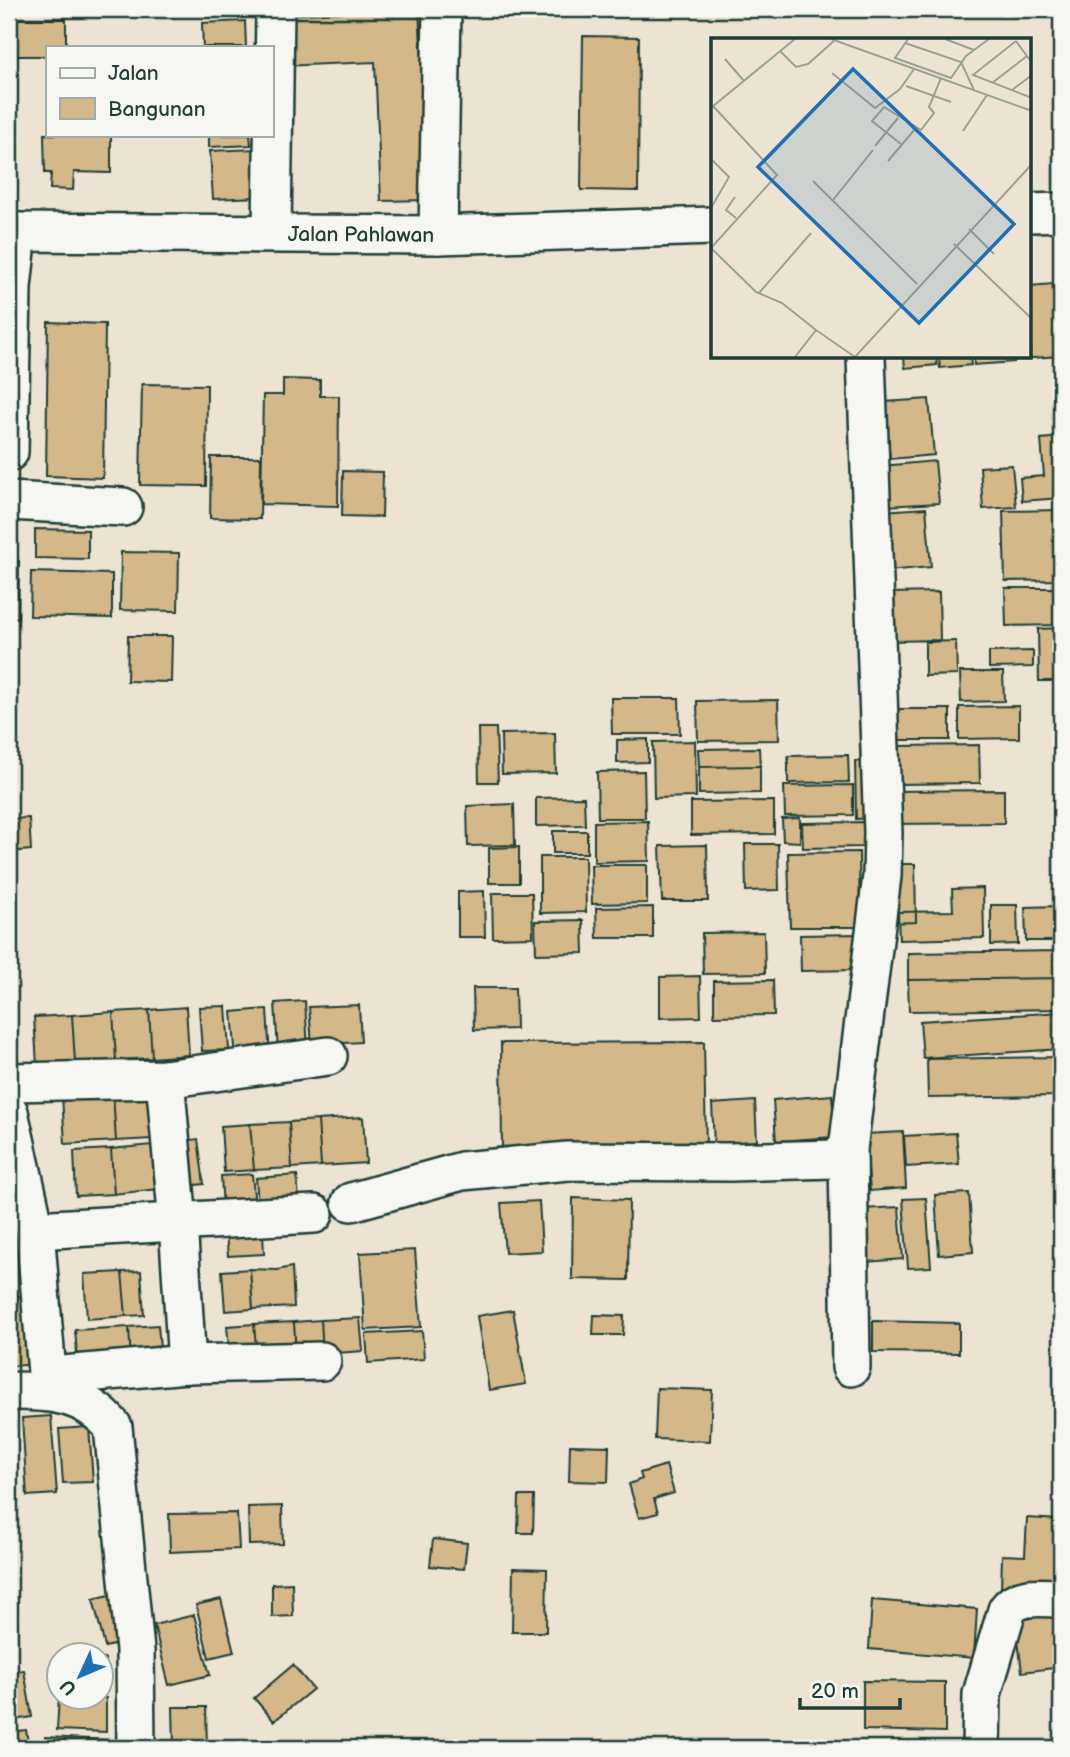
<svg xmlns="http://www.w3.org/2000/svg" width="1070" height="1757" font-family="'Balsamiq Sans',sans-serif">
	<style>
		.building { fill: #d5b88a; stroke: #1f3d34; stroke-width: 2 }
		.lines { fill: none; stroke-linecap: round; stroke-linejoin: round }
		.minor-casing { stroke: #1f3d34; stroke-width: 42 }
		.minor { stroke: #f6f6f2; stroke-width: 37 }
		.labels { text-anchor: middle; stroke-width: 5; stroke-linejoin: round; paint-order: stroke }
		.street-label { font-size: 21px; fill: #1f3d34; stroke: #f6f6f2 }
		.inset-road { fill: none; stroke: #9aa193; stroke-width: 2 }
		.view { fill: #1f6fb2; fill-opacity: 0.15; stroke: #1f6fb2; stroke-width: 3.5 }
		.inset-edge { fill: none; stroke: #1f3d34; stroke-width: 3.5 }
	</style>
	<rect width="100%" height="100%" fill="#ece3d3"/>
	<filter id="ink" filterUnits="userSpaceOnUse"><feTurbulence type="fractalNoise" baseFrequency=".0143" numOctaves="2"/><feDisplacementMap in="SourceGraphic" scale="14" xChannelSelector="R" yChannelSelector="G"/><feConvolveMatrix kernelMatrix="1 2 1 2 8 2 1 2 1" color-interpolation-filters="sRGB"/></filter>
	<g filter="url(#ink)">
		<path class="building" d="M419 9 429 200 381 201 375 62 281 66 279 15Z
			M9 19H66V47H47V56H9Z
			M245 21 246 47H203L202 23Z
			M583 36 639 37 638 191 581 190Z
			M44 134 111 135V173L74 172 73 190 50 189 51 173H45Z
			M209 135H250L251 145 209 147Z
			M257 149 259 197 213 199 210 151Z
			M1053 284 1058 356 1022 359V357H1030V286Z
			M1057 299H1061V350Z
			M48 322 105 324 103 478 46 476Z
			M904 357H936L937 365 905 368Z
			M939 357H970L971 365 940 368Z
			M974 357H1014V362L974 365Z
			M283 379 320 380V396H339L338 506 261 504 263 395H283Z
			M142 384 207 385 206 486 140 485Z
			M929 399 934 455 890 459 885 402Z
			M1061 437V498L1022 501 1020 478 1044 476 1041 439Z
			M211 457H261L260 519 210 518Z
			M935 461 939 503 885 506 882 466Z
			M1012 465 1016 507 983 509 980 467Z
			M343 471 383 472 382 517 342 516Z
			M926 508 931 567 886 571 882 511Z
			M1060 510 1061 580 1005 581 1003 511Z
			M35 529 88 530V559L35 558Z
			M121 552 179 553 178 611 120 610Z
			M9 561H19L18 618 9 617Z
			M31 572 112 574V618L30 616Z
			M1005 588H1057V625L1006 626Z
			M939 592 940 640 890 641 889 593Z
			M1061 628V681H1039L1038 629Z
			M128 636H172L171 682 127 681Z
			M956 641 957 675 925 676V642Z
			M1033 651V667L989 668V652Z
			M960 672H1003L1004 701 961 702Z
			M611 698H679L680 734H612Z
			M778 700 779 740 698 741 697 701Z
			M1019 706V738L959 739V707Z
			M886 709H950V740H886Z
			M478 728H496L498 782H479Z
			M555 733 556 773 502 774 501 734Z
			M648 739V762L617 763V740Z
			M695 741 696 797 654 798 653 742Z
			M979 745 980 783 899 784 898 746Z
			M759 748 760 766 699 767 698 749Z
			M848 755 849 782 788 783V756Z
			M855 761H874L875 818 856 819Z
			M760 766V793L699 794V767Z
			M644 771 645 818H598L597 772Z
			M853 785V815L785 816 784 786Z
			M1004 790V823L890 824 889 791Z
			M584 797 585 825 536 826V798Z
			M774 801V834L691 835V802Z
			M514 804 515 845 468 846 467 806Z
			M29 818 31 850 9 852V819Z
			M800 818V842L783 841 782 819Z
			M648 821 649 861 594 862V822Z
			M864 822V847L803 848 802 823Z
			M553 831H587V853H553Z
			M745 844H778L779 890 746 891Z
			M707 845 708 901H662L660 846Z
			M519 847V883H489V848Z
			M859 852 860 927H790L788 853Z
			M540 857H585L586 912 540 913Z
			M884 864H915L916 922 886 923Z
			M591 865H647V903L592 904Z
			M983 888 984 938 899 940 898 912 953 911 952 889Z
			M484 891 485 937H458V892Z
			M492 893H532L533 937 493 938Z
			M991 905H1017L1018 944 991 945Z
			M1061 906V941H1026L1025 907Z
			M653 907V938H597L596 908Z
			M583 920 584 953 536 954 535 921Z
			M764 932 765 973 703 974 702 933Z
			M858 934 859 970 801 971 800 935Z
			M1061 951V978L908 980V953Z
			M700 976 701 1017 660 1018V977Z
			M1061 978V1009L909 1011 908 980Z
			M773 980 774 1015 714 1016V981Z
			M473 988H515L516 1029 474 1030Z
			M305 1001 308 1050 278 1052 275 1003Z
			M359 1005 361 1042 312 1045 309 1007Z
			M226 1006 229 1050 202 1051 199 1007Z
			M186 1007 189 1055 152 1058 149 1010Z
			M267 1009 270 1057 236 1059 232 1012Z
			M149 1010 152 1058 116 1060 113 1012Z
			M113 1012 116 1060 75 1062 72 1015Z
			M1061 1012V1049L923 1058 920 1021Z
			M72 1015 75 1062 37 1065 34 1017Z
			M704 1042 706 1149 502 1150 501 1043Z
			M1061 1057V1096L928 1098 927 1059Z
			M149 1091 152 1139 116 1141 113 1093Z
			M113 1093 116 1141 65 1144 62 1096Z
			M832 1095 835 1137 776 1141 773 1100Z
			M755 1101 757 1141 714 1144 712 1104Z
			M363 1117 366 1163 321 1166 318 1120Z
			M318 1120 321 1166 292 1168 289 1122Z
			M289 1122 292 1168 254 1170 250 1124Z
			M250 1124 254 1170 224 1172 221 1126Z
			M903 1132 906 1188 870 1191 865 1134Z
			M956 1133 959 1164 906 1167 904 1136Z
			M198 1139 204 1184 158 1189 152 1145Z
			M152 1145 158 1189 114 1194 111 1149Z
			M111 1149 114 1194 76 1196 74 1151Z
			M252 1174 255 1207 223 1209 221 1176Z
			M297 1175 300 1213 259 1216 256 1178Z
			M969 1193 973 1252 939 1255 935 1195Z
			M573 1198 629 1200 628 1280 572 1279Z
			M926 1198 931 1267 908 1268 903 1199Z
			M539 1201 542 1251 505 1253 501 1203Z
			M899 1207 903 1259 866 1262 862 1209Z
			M263 1232 264 1254 228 1256 226 1234Z
			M415 1250 421 1327 365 1330 360 1253Z
			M292 1267 294 1307 253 1309 250 1269 277 1270Z
			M250 1269 253 1309 225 1311 222 1271Z
			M141 1271 144 1315 126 1316 122 1272Z
			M122 1272 126 1316 87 1319 84 1274Z
			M37 1295 41 1364 9 1366V1297Z
			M513 1310 526 1384 489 1390 477 1316Z
			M594 1315 624 1316 623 1335H593Z
			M360 1318 363 1351 323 1354 321 1320Z
			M321 1320 323 1354 296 1355 294 1322Z
			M873 1321 959 1323V1353L873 1352Z
			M294 1322 296 1355 257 1358 254 1324Z
			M254 1324 257 1358 230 1360 227 1326Z
			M158 1325 161 1360 131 1362 129 1327Z
			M129 1327 131 1362 78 1366 75 1330Z
			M422 1331 424 1359 368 1363 366 1334Z
			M657 1388 712 1390 710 1441 655 1439Z
			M51 1416 57 1494 27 1496 22 1418Z
			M89 1427 93 1482 63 1483 59 1429Z
			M570 1445 609 1446 608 1482 569 1481Z
			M666 1465 674 1493 654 1499 658 1513 639 1518 629 1484 642 1479 640 1473Z
			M519 1496H534L533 1533H518Z
			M282 1506 283 1544 249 1545 248 1507Z
			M237 1513 239 1549 170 1552 169 1514Z
			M1027 1518 1061 1520 1057 1594 1001 1591 1002 1555 1025 1556Z
			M433 1539 467 1543 464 1569 430 1566Z
			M513 1568 547 1569 546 1632H512Z
			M292 1583 293 1616 272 1617V1584Z
			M114 1594 126 1642 105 1647 93 1599Z
			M221 1599 234 1652 209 1658 196 1605Z
			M872 1600 977 1609 974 1658 869 1649Z
			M1061 1611V1667L1022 1672 1015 1617Z
			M194 1615 210 1675 169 1685 154 1625Z
			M102 1659H105L104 1689H102Z
			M293 1665 313 1689 274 1721 254 1698Z
			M24 1670 32 1717 9 1721V1672Z
			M863 1681 945 1682V1732L863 1730Z
			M59 1696 106 1698V1732L57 1730Z
			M173 1707H206L207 1748H174Z
			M26 1730 29 1748H9V1732Z
			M45 1737 110 1740V1748H44Z"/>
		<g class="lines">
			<g class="minor-casing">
				<g id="minor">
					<path d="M1030 213 1061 212"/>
					<path id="s1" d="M9 232 438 235 713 226"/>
					<path d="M272 232 275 9"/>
					<path d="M438 235 442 9"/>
					<path d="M9 452 12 287 18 232"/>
					<path d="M9 501 123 507"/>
					<path d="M9 1082 165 1079 328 1056"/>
					<path d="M9 1112 35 1230 47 1373 52 1376 187 1364 178 1223 165 1079"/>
					<path d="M351 1202 462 1171 568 1161 731 1162 834 1159 848 1149"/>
					<path d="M35 1230 314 1214"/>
					<path d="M187 1364 322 1361"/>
					<path d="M851 1367 848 1149 882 876 883 833 866 357"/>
					<path d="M9 1391C51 1391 85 1393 113 1427L135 1650 136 1748"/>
					<path d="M981 1748 982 1694 1007 1610C1019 1593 1042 1598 1061 1598"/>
				</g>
			</g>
			<use href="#minor" class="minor"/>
		</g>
	</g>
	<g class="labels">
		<g class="street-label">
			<text dy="7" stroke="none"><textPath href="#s1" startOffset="352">Jalan Pahlawan</textPath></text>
		</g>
	</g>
	<g transform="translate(711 38)">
		<rect width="320" height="320" fill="#ece3d3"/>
		<path class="inset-road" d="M120 1 321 73M197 1 184 20 240 40 255 18 278 1M234 1 263 12M305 3 262 37 321 60M305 3 321 25M194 5 250 24 263 52M69 13 85 29 97 26 124 2M14 21 33 43M121 35 164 70 189 51 203 31M281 45 316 18M195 48 240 64M301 52 321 37M1 69 84 1M252 93 276 57M190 106 161 83 173 69 210 92 223 75 218 69 230 40M164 108 187 80M0 121 18 139 0 170M177 123 204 91M102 143 206 246M24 159 15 172 25 180M122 162 162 112M258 191 283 216M243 206 321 281M0 210 66 137 2 68M0 210 45 254 71 265 105 292M48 255 100 195M84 319 105 292 144 319 321 126"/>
		<path class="view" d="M142 31 303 186 208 285 47 129Z"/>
		<rect width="320" height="320" class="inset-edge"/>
	</g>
	<rect width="1070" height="1757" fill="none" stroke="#f6f6f2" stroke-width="35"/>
	<rect x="18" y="18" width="1035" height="1722" fill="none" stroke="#1f3d34" stroke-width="2.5" filter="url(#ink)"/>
	<rect x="46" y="46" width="228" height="91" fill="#f6f6f2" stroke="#a0aca6" stroke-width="2"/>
	<rect x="60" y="68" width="35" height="10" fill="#f6f6f2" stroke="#a0aca6" stroke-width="2"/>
	<text x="108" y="80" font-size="21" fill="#1f3d34">Jalan</text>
	<rect x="60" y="98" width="35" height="21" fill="#d5b88a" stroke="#a0aca6" stroke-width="2"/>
	<text x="108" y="116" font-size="21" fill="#1f3d34">Bangunan</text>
	<g transform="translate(80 1676) rotate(226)"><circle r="33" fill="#f6f6f2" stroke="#a0aca6" stroke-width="2"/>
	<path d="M0-5L12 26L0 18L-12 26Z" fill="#1f6fb2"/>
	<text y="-10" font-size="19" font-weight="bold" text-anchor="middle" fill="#1f3d34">U</text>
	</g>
	<path d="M800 1698v10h100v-10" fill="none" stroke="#1f3d34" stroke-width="3.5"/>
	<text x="811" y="1698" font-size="21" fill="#1f3d34" stroke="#f6f6f2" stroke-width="5" paint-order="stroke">20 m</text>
</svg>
